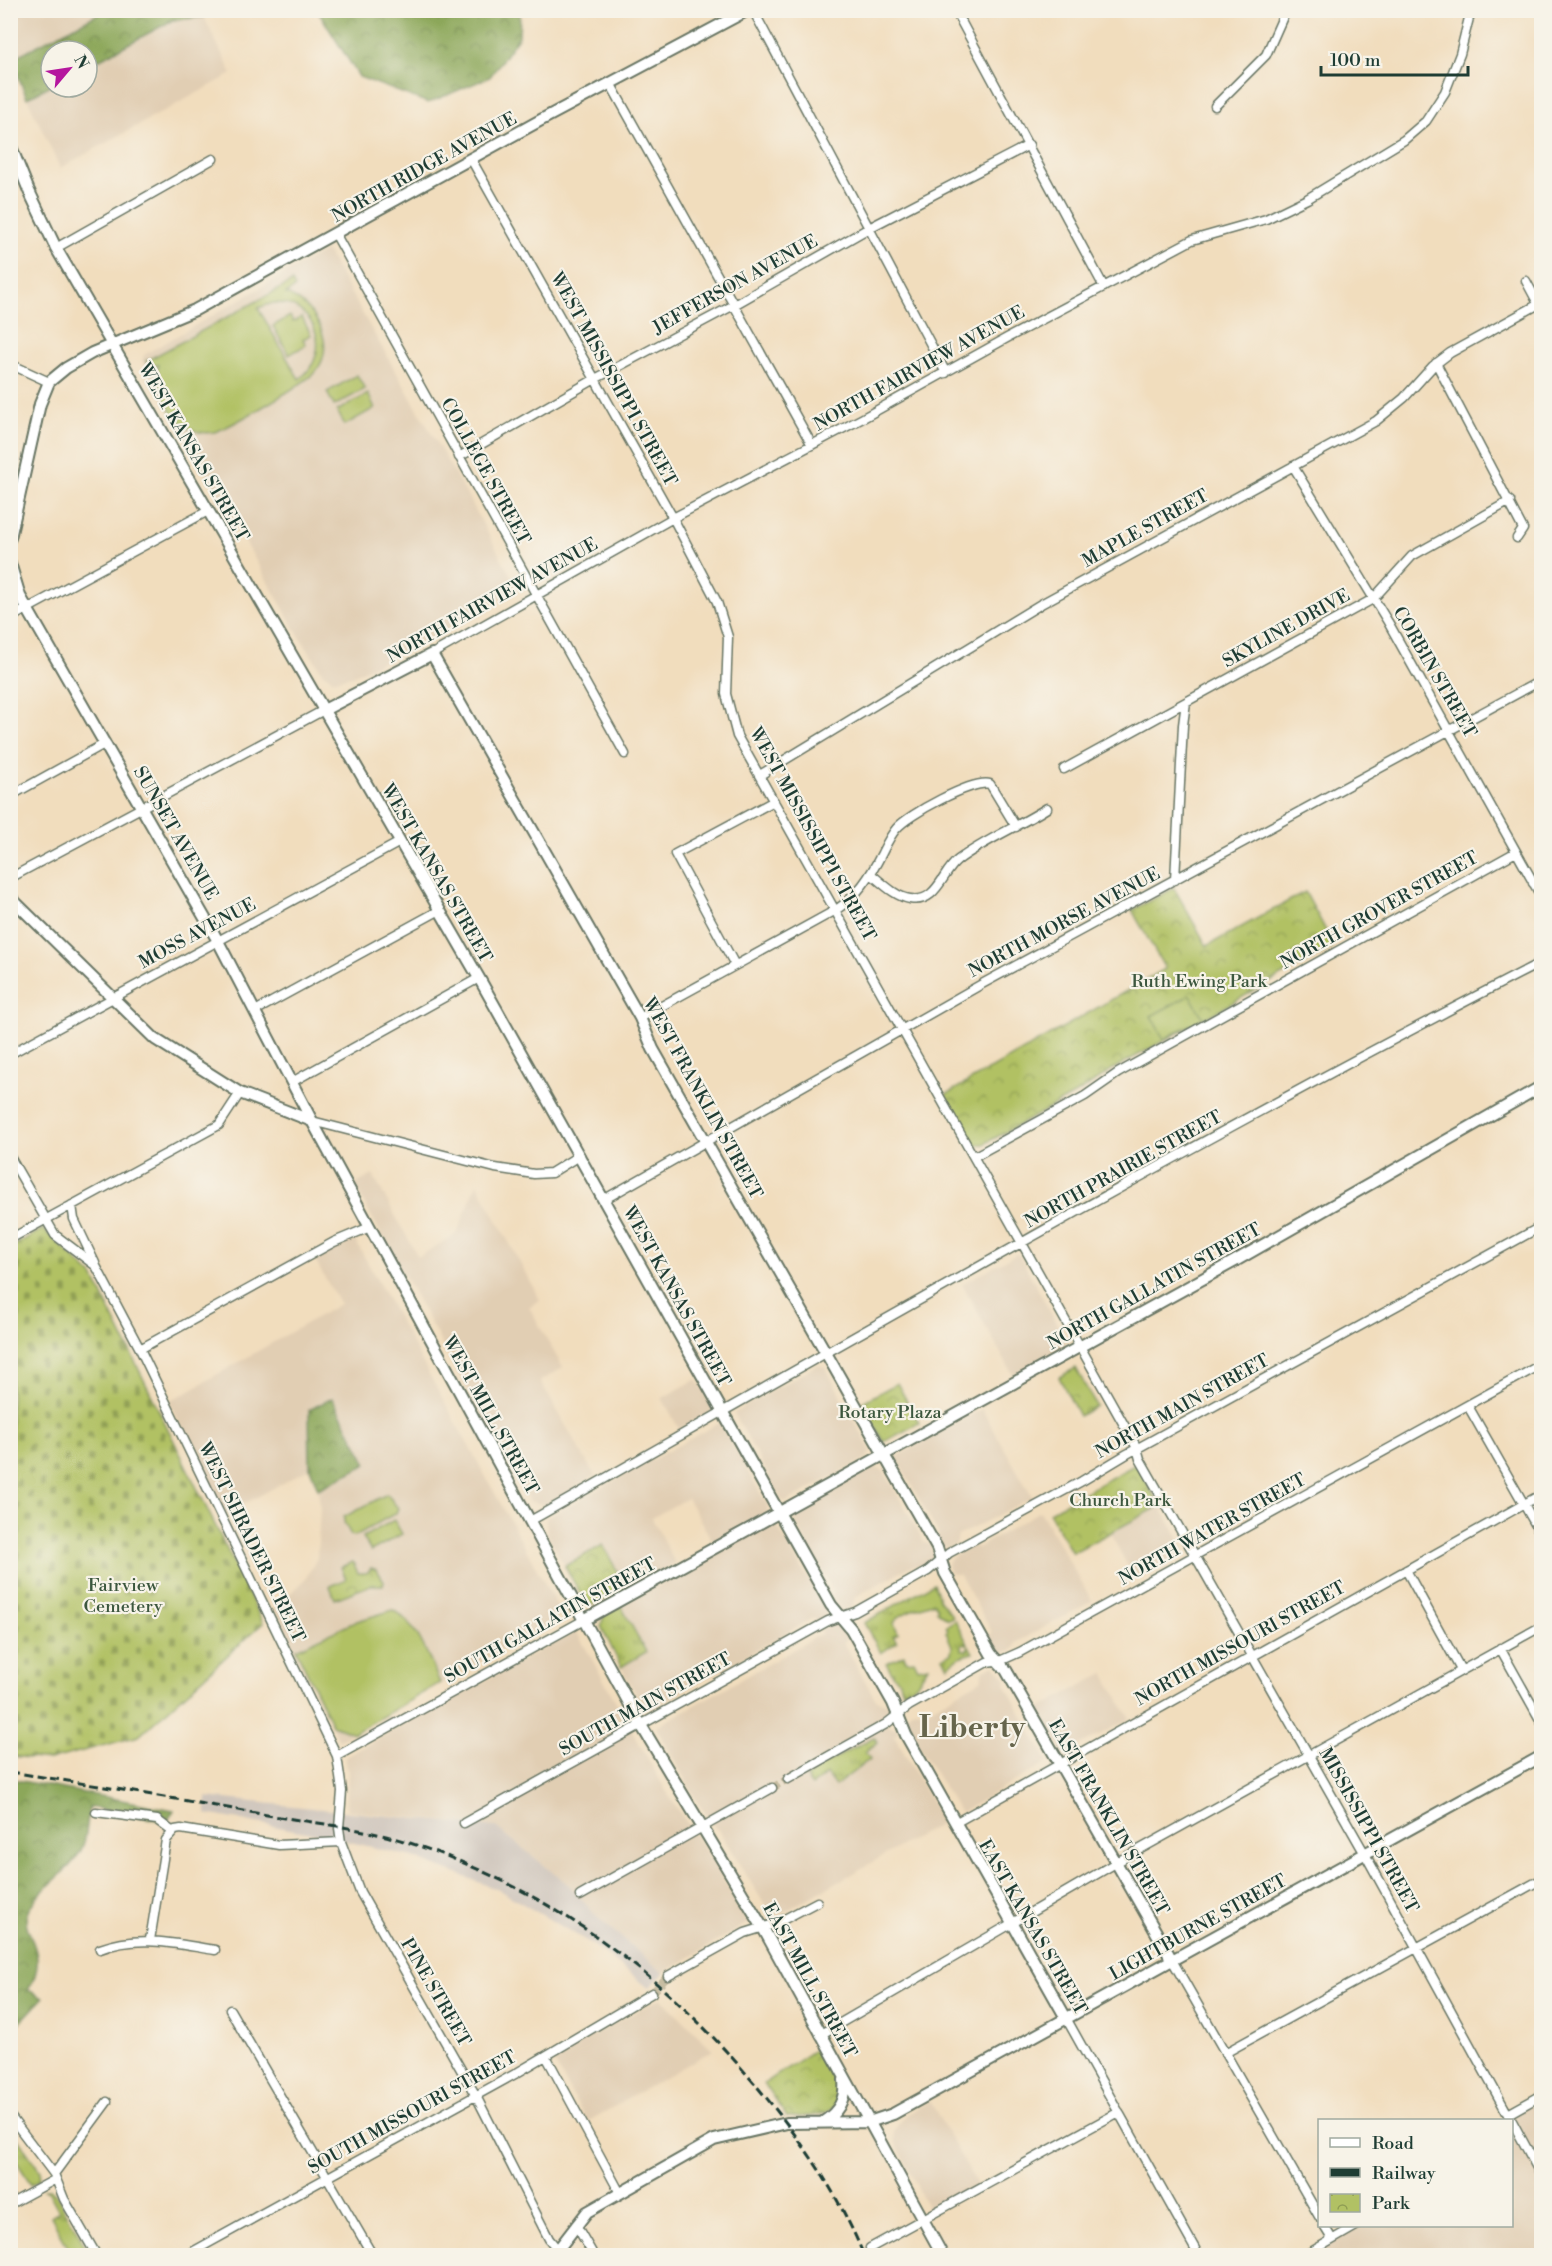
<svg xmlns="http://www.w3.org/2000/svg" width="1552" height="2266" font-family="'Libre Bodoni',serif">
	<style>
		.built { fill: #e1ceb3 }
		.industrial { fill: #ccc2b9 }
		.grass { fill: url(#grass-tufts); stroke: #687f4c; stroke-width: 1.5 }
		.forest { fill: url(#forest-crowns); stroke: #567247; stroke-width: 1.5 }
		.cemetery { fill: url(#cemetery-stones); stroke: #687f4c; stroke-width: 1.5 }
		.park { fill: url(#park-crowns); stroke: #687f4c; stroke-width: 1.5 }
		.garden { fill: #b1c164; stroke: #687f4c; stroke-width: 1.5; fill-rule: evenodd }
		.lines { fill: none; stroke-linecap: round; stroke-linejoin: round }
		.street-tunnel { stroke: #c7bda2; stroke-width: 8; stroke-dasharray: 8 4; stroke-linecap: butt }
		.street-casing { stroke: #687564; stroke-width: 11 }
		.secondary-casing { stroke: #687564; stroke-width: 14 }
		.street { stroke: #fff; stroke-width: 8 }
		.secondary { stroke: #fff; stroke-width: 10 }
		.rail { stroke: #1f3d34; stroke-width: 3; stroke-dasharray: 9 4.5; stroke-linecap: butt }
		.labels { text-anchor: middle; stroke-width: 4.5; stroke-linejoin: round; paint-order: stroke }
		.street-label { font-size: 18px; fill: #1f3d34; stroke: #f7f3e8 }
		.park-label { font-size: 18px; fill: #3c573e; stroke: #f7f3e8 }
		.town-label { font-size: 30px; font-weight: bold; fill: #66654c; stroke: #f7f3e8 }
	</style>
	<defs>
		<pattern id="grass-tufts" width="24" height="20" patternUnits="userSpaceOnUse" patternTransform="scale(1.5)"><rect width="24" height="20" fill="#b1c164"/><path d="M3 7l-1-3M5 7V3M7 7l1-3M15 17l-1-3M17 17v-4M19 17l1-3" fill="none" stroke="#8f9e53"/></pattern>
		<pattern id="forest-crowns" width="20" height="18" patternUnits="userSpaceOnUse" patternTransform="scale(1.5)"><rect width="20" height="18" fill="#8ca75a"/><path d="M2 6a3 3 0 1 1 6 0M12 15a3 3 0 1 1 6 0" fill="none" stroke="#72894b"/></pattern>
		<pattern id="cemetery-stones" width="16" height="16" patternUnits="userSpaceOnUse" patternTransform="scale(1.5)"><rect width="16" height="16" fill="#b1c164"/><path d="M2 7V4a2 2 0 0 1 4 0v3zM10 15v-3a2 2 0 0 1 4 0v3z" fill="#8f9e53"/></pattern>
		<pattern id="park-crowns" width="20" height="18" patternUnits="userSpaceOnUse" patternTransform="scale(1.5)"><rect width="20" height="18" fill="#b1c164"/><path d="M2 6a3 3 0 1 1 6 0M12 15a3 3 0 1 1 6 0" fill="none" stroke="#8f9e53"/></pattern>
	</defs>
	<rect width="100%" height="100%" fill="#f7f3e8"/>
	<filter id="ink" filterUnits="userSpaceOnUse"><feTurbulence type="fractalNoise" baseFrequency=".0167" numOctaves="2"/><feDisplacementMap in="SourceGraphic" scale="12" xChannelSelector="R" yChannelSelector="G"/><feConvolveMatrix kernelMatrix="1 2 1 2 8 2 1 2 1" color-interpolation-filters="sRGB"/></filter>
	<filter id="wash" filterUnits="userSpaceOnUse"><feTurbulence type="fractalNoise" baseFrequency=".008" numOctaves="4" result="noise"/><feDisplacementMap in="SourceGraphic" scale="24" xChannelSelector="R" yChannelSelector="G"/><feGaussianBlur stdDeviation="1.35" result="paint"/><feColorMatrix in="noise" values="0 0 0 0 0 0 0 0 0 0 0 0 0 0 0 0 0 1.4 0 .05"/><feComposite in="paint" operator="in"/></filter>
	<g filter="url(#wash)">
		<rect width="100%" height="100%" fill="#f1ddbd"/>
		<path class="built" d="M11 11H104L11 59Z
			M204 17 232 74 60 168 27 98 51 85 87 87V66L173 20Z
			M326 250 471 502 518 589 438 635 352 676 338 679H332L322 672 295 629 142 361 144 355Z
			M373 1175 418 1257 457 1234 477 1183 540 1300 529 1307 563 1368 540 1381 595 1476 543 1505 529 1501 354 1185Z
			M355 1240 560 1611 559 1617 339 1741 274 1609 306 1578 317 1558 320 1510 318 1489 367 1464 331 1399 309 1410 310 1468 224 1515 169 1402 340 1304 314 1259 346 1242Z
			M1016 1254 1020 1256 1067 1343 1013 1375 962 1284Z
			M817 1365 825 1367 871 1451 867 1458 786 1502 781 1499 734 1413Z
			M697 1379 708 1399 715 1406 712 1411 679 1429 662 1398Z
			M982 1409 1035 1502 1027 1500 958 1536 956 1545 946 1548 937 1540 938 1533 898 1461V1456Z
			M719 1423 767 1504 768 1510 765 1514 713 1542 687 1498 652 1518 675 1563 627 1590 603 1546 565 1566 547 1534 546 1518Z
			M873 1467 884 1471 924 1542 930 1545 935 1559 922 1568 913 1565 855 1597 852 1608 842 1610 832 1597 834 1592 791 1514Z
			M1160 1506 1181 1543 1184 1552 1135 1579 1110 1533Z
			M1040 1511 1092 1601 1016 1643 1014 1649 999 1654 989 1642 992 1632 960 1575 949 1573 947 1563 955 1555 975 1545 977 1548Z
			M771 1524 777 1526 820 1600 824 1602 827 1613 818 1621 813 1618 651 1709 644 1708 621 1667 646 1652 621 1606Z
			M839 1622 847 1633 844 1644 876 1700 888 1704 891 1715 888 1726 896 1728 898 1732 894 1735 943 1822 779 1915H771L721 1834 698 1803 656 1727 821 1634 822 1629 832 1623Z
			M576 1631 669 1796 708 1854 748 1923 664 1973 598 1918 569 1885 496 1827 347 1810 348 1772 345 1757Z
			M995 1665 1006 1679 1005 1684 1048 1762 960 1813 908 1729 904 1717 914 1709 924 1712 981 1680 984 1670Z
			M1104 1673 1130 1719 1064 1753 1038 1709Z
			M661 1998 713 2050 587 2122 552 2058Z
			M1541 2095V2255L1302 2256 1354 2226H1512V2135L1517 2132 1508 2114Z
			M930 2101 978 2187 929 2211 895 2141 894 2133 896 2127 907 2114Z"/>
		<path class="industrial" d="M206 1797 496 1827 569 1885 598 1918 664 1973 649 1988 592 1944 499 1890 413 1857 317 1834 206 1814Z"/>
		<path class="grass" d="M934 1583 939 1599 953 1617 948 1619 936 1610 938 1608 934 1602C923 1607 900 1611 894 1623L898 1633 893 1636 897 1642 881 1653 864 1623Z
			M621 1606 646 1652 621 1667 601 1626 604 1615Z
			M955 1620 968 1644H962V1650L967 1651 969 1646 973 1653 960 1657 948 1666 943 1657 951 1653 952 1646 946 1632 948 1630 946 1626Z
			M904 1655 907 1661 914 1660 918 1668 928 1666 916 1685 903 1692 899 1680 894 1676 886 1663Z
			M874 1737 878 1742 865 1752 870 1759 835 1786 826 1774 812 1786 806 1778 821 1766Z
			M10 2128 40 2171 39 2180 31 2184 11 2153Z
			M42 2189H50L56 2194 90 2255H72L51 2216 59 2211 48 2191Z"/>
		<path class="forest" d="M104 11H210L204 17 173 20 87 66V51H51V85L27 98 11 59Z
			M318 11H520L519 36 490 77 428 103 359 77Z
			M332 1398 367 1464 318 1489 310 1468 309 1410Z
			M11 1779 174 1810 167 1822 89 1807C87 1821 87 1840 80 1852 66 1876 40 1887 28 1911 18 1933 53 1950 28 1990L43 1998 11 2032Z"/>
		<path class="cemetery" d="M43 1229 93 1276 263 1623 139 1736 49 1760 11 1756V1247Z"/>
		<path class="park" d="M1174 888 1207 946 1305 892 1330 938 1331 948 1113 1069 1081 1091 984 1144 974 1146 945 1095 1165 969 1132 910Z
			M1076 1368 1096 1406 1079 1416 1059 1377Z
			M897 1383 919 1423 884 1442 861 1403Z
			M1136 1464 1160 1506 1072 1553 1049 1512Z
			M603 1545 627 1590 593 1605 583 1599 565 1566Z
			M353 1562 358 1573H367L371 1568 377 1570 384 1581 383 1585H371L335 1599 330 1586 346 1579 341 1567Z
			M817 2048C844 2096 855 2117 787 2117L764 2084Z"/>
		<path class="garden" d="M292 282 295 288 286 294C314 304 338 344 316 371 308 382 227 429 214 432 179 439 155 394 158 364L150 368 146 361ZM273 303C316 301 334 354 299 379L258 308Z
			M290 316 293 322 302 317 311 335 303 339 306 345 289 355 273 326Z
			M357 375 365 389 334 406 327 392Z
			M368 394 375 408 345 425 337 411Z
			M1190 995 1203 1018 1164 1039 1151 1016Z
			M387 1494 398 1508 396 1513 355 1536 351 1535 344 1522V1517Z
			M394 1520 402 1534 371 1551 363 1537Z
			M393 1610C419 1625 428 1657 440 1683L354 1733 332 1725 296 1649 357 1621Z"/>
	</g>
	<g filter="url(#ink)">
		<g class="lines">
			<path class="street-tunnel" d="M772 1788 788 1779
				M652 1993 668 1976"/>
			<g class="street-casing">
				<path id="street" d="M753 10 946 373
					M955 10 1104 287
					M610 83 812 445
					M1215 106 1266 55 1286 10
					M471 159 673 518 717 602 728 637 726 694 737 736 1137 1448 1140 1459 1365 1854 1511 2120
					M336 235 625 754
					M56 248 213 159
					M1526 281 1540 307
					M1436 363 1523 529 1517 538
					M10 364 49 382
					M459 457 595 379 734 305 869 228 1029 145
					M1293 466 1388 622 1542 898
					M10 618 208 511
					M432 654 673 518 863 418 1007 338 1192 240 1266 219 1307 199 1404 140 1426 121 1445 92 1460 54 1471 10
					M1064 769 1373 599 1412 556 1510 501
					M760 775 1041 604 1376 421 1404 398 1433 366 1450 353 1539 304
					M10 796 106 743
					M871 874C882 883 896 897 910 899 937 904 942 872 958 860 985 840 1019 826 1047 808
					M10 878 324 710
					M1175 880 1183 725 1186 702
					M1533 883 1542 878
					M735 965 675 854 774 801
					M255 1011 440 910
					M640 1018 836 910C858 895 870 877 882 853 886 845 890 836 896 829 907 815 973 779 990 784L1016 827
					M10 1054 400 842
					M292 1082 479 978
					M312 1121 495 1168 534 1174 551 1173 580 1155
					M975 1156 1085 1096 1118 1073 1516 852
					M10 1157 55 1235 96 1266 140 1349 337 1756 342 1791 339 1828 341 1842 360 1892 476 2096 549 2239 558 2250
					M605 1199 982 984 1542 680
					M72 1205 74 1219 95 1263
					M10 1239 219 1125 240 1093
					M140 1349 334 1242 370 1227
					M1468 1406 1542 1536
					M530 1521C865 1331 1199 1138 1542 962
					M1406 1570 1461 1670
					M1500 1648 1542 1723
					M337 1756 584 1620
					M788 1779 886 1724 909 1706 987 1662 1002 1660 1020 1652 1542 1364
					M96 1812 157 1820 173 1832
					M464 1823 828 1621 855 1612 928 1571 949 1553 1082 1481 1127 1454 1542 1226
					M955 1823 1542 1494
					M580 1896 772 1788
					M150 1940 166 1840 175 1830 181 1829 279 1845 341 1842
					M100 1949C139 1934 176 1944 215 1950
					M1172 1960 1320 2218
					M668 1976 745 1933 777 1923 817 1902
					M230 2010 373 2256
					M1066 2018 1199 2256
					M820 2035 1126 1857 1542 1626
					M1225 2053 1542 1879
					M546 2056 620 2193
					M1508 2114 1542 2095
					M10 2116 54 2174 64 2199 97 2256
					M1512 2121 1542 2177
					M54 2174 107 2102
					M10 2204 56 2179
					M576 2225 594 2256
					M1324 2226 1332 2239
					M870 2248 1119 2112
					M185 2256 515 2074 652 1993
					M1304 2256 1356 2226"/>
			</g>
			<g class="secondary-casing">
				<path id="secondary" d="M10 144 29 191 56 248 479 978 831 1605 851 1629 893 1703 906 1735 1066 2018
					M10 538 40 404 49 382 66 368 92 353 195 310 541 120 748 10
					M10 563 20 596 218 941 312 1121 641 1725 763 1928 943 2256
					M324 710 432 654 640 1018 653 1049 937 1548 945 1573 991 1654 1006 1670 1172 1960
					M10 897 155 1039 240 1093 312 1121
					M584 1620 1235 1261 1542 1086
					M823 2122C839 2112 846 2099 844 2080
					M553 2256 587 2212 714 2140 787 2123 869 2122 893 2114 1542 1756"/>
			</g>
			<use href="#street" class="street"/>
			<use href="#secondary" class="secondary"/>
			<path class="rail" d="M10 1772C96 1785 182 1800 267 1815 315 1823 364 1828 410 1843 538 1885 646 1961 735 2061 787 2120 834 2182 864 2256"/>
		</g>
	</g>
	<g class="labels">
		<g class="street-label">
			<text transform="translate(424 167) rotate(-29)" y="6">NORTH RIDGE AVENUE</text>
			<text transform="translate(735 284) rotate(-29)" y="6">JEFFERSON AVENUE</text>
			<text transform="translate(919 368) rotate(-29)" y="6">NORTH FAIRVIEW AVENUE</text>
			<text transform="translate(614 379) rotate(61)" y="6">WEST MISSISSIPPI STREET</text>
			<text transform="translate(194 452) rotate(60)" y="6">WEST KANSAS STREET</text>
			<text transform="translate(486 471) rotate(61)" y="6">COLLEGE STREET</text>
			<text transform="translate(1145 528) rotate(-29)" y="6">MAPLE STREET</text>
			<text transform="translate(492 600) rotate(-29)" y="6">NORTH FAIRVIEW AVENUE</text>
			<text transform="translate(1286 628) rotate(-29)" y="6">SKYLINE DRIVE</text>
			<text transform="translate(1435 672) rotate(60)" y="6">CORBIN STREET</text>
			<text transform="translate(176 833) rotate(60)" y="6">SUNSET AVENUE</text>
			<text transform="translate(813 834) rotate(61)" y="6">WEST MISSISSIPPI STREET</text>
			<text transform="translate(437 873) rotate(60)" y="6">WEST KANSAS STREET</text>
			<text transform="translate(1379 910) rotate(-29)" y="6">NORTH GROVER STREET</text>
			<text transform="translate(1064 922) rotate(-28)" y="6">NORTH MORSE AVENUE</text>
			<text transform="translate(197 933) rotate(-28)" y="6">MOSS AVENUE</text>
			<text transform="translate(703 1098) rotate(61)" y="6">WEST FRANKLIN STREET</text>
			<text transform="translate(1123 1169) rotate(-29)" y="6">NORTH PRAIRIE STREET</text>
			<text transform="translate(1154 1286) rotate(-29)" y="6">NORTH GALLATIN STREET</text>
			<text transform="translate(677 1296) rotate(61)" y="6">WEST KANSAS STREET</text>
			<text transform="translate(1182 1406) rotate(-29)" y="6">NORTH MAIN STREET</text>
			<text transform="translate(491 1415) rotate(61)" y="6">WEST MILL STREET</text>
			<text transform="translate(1212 1529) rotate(-29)" y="6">NORTH WATER STREET</text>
			<text transform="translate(252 1542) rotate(64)" y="6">WEST SHRADER STREET</text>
			<text transform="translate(550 1620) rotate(-29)" y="6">SOUTH GALLATIN STREET</text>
			<text transform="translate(1240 1643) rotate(-29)" y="6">NORTH MISSOURI STREET</text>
			<text transform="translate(645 1704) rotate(-29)" y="6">SOUTH MAIN STREET</text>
			<text transform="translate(1109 1817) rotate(60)" y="6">EAST FRANKLIN STREET</text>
			<text transform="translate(1369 1830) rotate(61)" y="6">MISSISSIPPI STREET</text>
			<text transform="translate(1033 1927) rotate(60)" y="6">EAST KANSAS STREET</text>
			<text transform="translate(1198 1927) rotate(-29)" y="6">LIGHTBURNE STREET</text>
			<text transform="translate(810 1980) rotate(61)" y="6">EAST MILL STREET</text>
			<text transform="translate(436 1992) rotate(60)" y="6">PINE STREET</text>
			<text transform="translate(412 2112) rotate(-29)" y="6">SOUTH MISSOURI STREET</text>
		</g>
		<g class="park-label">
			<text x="1199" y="987">Ruth Ewing Park</text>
			<text x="890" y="1418">Rotary Plaza</text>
			<text x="1120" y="1506">Church Park</text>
			<text x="123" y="1591">Fairview<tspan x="123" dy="21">Cemetery</tspan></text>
		</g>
		<g class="town-label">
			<text x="972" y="1737">Liberty</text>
		</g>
	</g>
	<rect width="1552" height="2266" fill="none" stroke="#f7f3e8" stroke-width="36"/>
	<rect x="1318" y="2119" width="195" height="108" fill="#f7f3e8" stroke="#a1aaa0" stroke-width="1.5"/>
	<rect x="1330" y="2138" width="30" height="9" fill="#ffffff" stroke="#a1aaa0" stroke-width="1.5"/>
	<text x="1372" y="2149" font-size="18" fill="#1f3d34">Road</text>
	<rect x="1330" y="2168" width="30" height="9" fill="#1f3d34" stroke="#a1aaa0" stroke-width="1.5"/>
	<text x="1372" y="2179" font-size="18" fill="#1f3d34">Railway</text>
	<rect x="1330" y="2194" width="30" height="18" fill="url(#park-crowns)" stroke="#a1aaa0" stroke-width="1.5"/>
	<text x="1372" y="2209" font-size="18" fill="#1f3d34">Park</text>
	<g transform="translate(69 69) rotate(61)"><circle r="28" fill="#f7f3e8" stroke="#a1aaa0" stroke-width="1.5"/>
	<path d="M0-4.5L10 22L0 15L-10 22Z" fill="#b5179e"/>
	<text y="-9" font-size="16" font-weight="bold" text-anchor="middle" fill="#1f3d34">N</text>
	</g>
	<path d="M1321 66v9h147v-9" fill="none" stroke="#1f3d34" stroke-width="3"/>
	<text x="1330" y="66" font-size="18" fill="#1f3d34" stroke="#f7f3e8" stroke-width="4.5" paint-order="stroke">100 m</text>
</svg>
